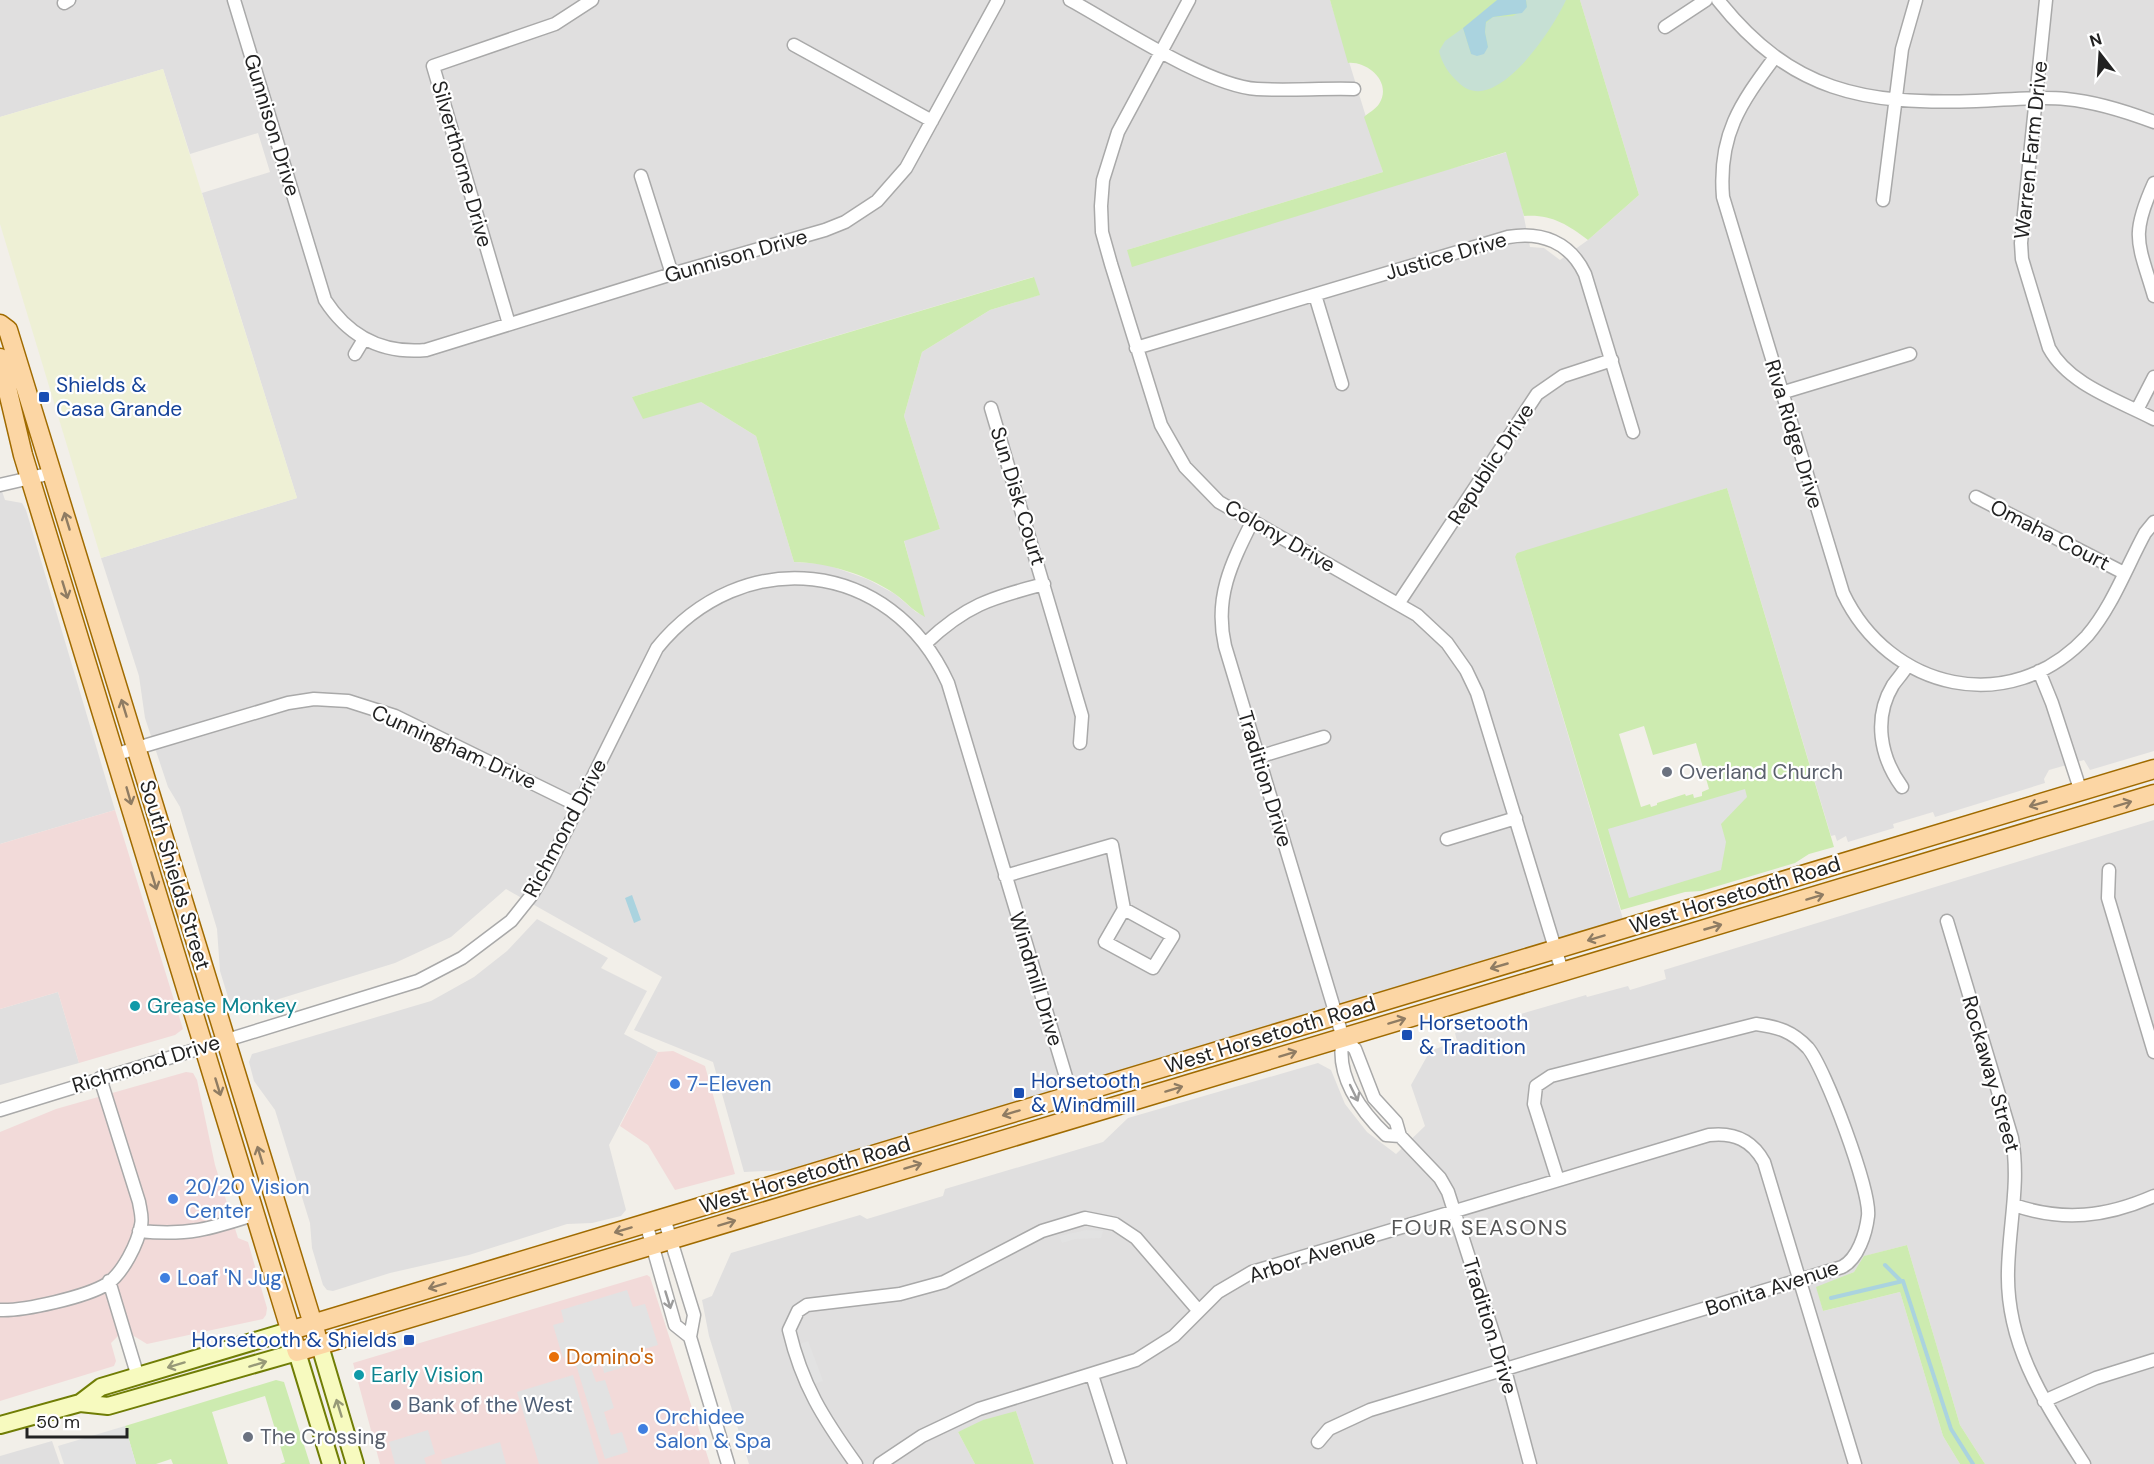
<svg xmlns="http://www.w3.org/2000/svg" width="2154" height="1464" font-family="'DM Sans',sans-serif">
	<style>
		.residential { fill: #e0dfdf; fill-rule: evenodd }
		.commercial { fill: #f2dad9 }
		.farmland { fill: #eef0d5 }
		.grass { fill: #cdebb0; fill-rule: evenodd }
		.wetland { fill: #c6e0d4 }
		.parking { fill: #e2e2e2 }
		.water { fill: #aad3df }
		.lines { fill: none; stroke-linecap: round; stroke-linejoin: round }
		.stream { stroke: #aad3df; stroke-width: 4 }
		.minor-casing { stroke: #a9a9a9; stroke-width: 15 }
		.secondary-casing { stroke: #707d05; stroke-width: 20 }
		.primary-casing { stroke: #a06b00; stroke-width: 21 }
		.minor { stroke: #fff; stroke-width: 12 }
		.secondary { stroke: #f7fabf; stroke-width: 16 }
		.primary { stroke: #fcd6a4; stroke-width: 18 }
		.oneway { stroke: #8f7c63 }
		.oneway2 { stroke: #9c9c9c }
		.oneway3 { stroke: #979978 }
		.transit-dot { fill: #1a4fb4; stroke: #fff; stroke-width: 2 }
		.worship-dot { fill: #6b7280; stroke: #fff; stroke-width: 2 }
		.culture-dot { fill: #0f9aa8; stroke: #fff; stroke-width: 2 }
		.shop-dot { fill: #3f7fe0; stroke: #fff; stroke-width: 2 }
		.food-dot { fill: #e8710a; stroke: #fff; stroke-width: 2 }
		.service-dot { fill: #5c6f8a; stroke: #fff; stroke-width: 2 }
		.labels { text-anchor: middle; stroke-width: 4.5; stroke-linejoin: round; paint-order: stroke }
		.street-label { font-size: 21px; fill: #222; stroke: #fff }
		.transit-label { font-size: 21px; fill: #164399; stroke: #fff; text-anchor: start }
		.worship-label { font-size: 21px; fill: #5b616d; stroke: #fff; text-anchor: start }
		.culture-label { font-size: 21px; fill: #0d838f; stroke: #fff; text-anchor: start }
		.shop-label { font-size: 21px; fill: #366cbe; stroke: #fff; text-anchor: start }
		.food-label { font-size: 21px; fill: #c56008; stroke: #fff; text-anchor: start }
		.service-label { font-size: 21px; fill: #4e5e75; stroke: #fff; text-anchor: start }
		.neighbourhood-label { font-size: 22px; letter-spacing: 1.5px; fill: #555; stroke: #fff }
	</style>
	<rect width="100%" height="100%" fill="#f2efe9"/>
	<path class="residential" d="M0 0H1330L1383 172 1127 250 1468 164 1507 152 1517 183 1530 247 1544 248 1560 260 1588 240 1639 195 1580 0H2154V751L2090 770 2084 760 2049 770 2044 779 2045 783 1935 817 1933 812 1893 824 1894 828 1848 842 1846 836 1837 841 1835 835 1831 836 1727 488 1515 557 1623 919 789 1170 744 1172 713 1062 634 1030 662 977 506 889 451 937 395 963 240 1011 232 1007 228 997 220 971 217 929 180 807 168 787 145 718 139 676 101 558 297 498 202 193 270 172 258 133 190 154 163 69 0 117ZM1033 277 1039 295 990 310 922 352 904 416 940 529 904 540 924 616 916 612 895 594 867 579 825 564 794 562 756 436 701 402 632 397Z
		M0 485 5 500 22 503 26 510 115 810 0 844Z
		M2154 820V1464H1985L1960 1425 1907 1245 1865 1256 1854 1272 1817 1288 1823 1311 1900 1292 1943 1436 1960 1464H1034L1016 1411 958 1432 975 1464H749L709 1336 702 1300 712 1296 731 1253 860 1215 867 1219 943 1196 945 1189 1103 1142 1128 1118 1318 1063 1331 1070 1345 1104 1367 1132 1396 1154 1425 1126 1411 1085 1430 1051 1457 1041 1455 1033 1586 995 1587 997 1628 986 1630 990 1666 979 1664 970Z
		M537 919 608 958 601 968 647 991 624 1034 658 1052 609 1145 626 1210 621 1216 592 1223 567 1224 469 1255 390 1273 333 1291 327 1290 323 1285 312 1248 310 1223 275 1110 254 1081 249 1062 252 1054 431 1001 474 977 507 951Z
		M58 992 79 1063 0 1085V1009Z
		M52 1441 60 1464H0V1456Z"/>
	<path class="commercial" d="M115 810 183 1029 175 1035 79 1063 58 992 0 1009V844Z
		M673 1051 705 1066 735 1174 675 1190 648 1145 620 1126 658 1052Z
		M186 1072 193 1073 197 1080 215 1165 238 1238 248 1242 267 1308 266 1315 263 1319 147 1344 124 1330 111 1343 116 1361 114 1366 0 1401V1132L56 1109Z
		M647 1275 650 1277 710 1464H380L353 1363Z"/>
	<path class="farmland" d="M163 69 297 498 101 558 0 224V117Z"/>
	<path class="grass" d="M1330 0H1580L1639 195 1588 240C1567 224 1551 214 1524 216L1506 152 1132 267 1127 250 1383 172 1364 117C1368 113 1376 109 1379 104 1393 82 1367 61 1348 63Z
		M1034 277 1040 295 990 310 922 352 904 416 940 529 904 541 925 617C913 611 905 601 895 594 866 574 828 563 794 562L756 436 701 402 643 419 632 397Z
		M1727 488 1834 847 1809 854 1795 863 1701 891 1685 892 1621 910 1515 557 1517 553ZM1644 726 1653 755 1696 743 1709 789 1702 792V796L1694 798 1693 794 1686 796 1685 794 1657 803V805L1651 807 1650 804 1641 807 1619 734Z
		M1907 1245 1960 1425 1985 1464H1960L1943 1436 1900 1292 1823 1311 1816 1287 1854 1272 1864 1256Z
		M276 1380 284 1382 310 1464H280L285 1462 265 1396 212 1412 228 1464H173L171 1459 156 1464H136L125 1426Z
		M1016 1411 1034 1464H975L958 1432 983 1420Z"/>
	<path class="wetland" d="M1526 0H1566C1553 29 1494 120 1458 82 1448 73 1442 63 1439 51L1445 41 1463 28 1471 54 1488 47 1485 32 1486 23 1493 17 1513 16 1527 7Z"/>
	<path class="parking" d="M1745 789 1747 797 1721 824 1726 842 1721 870 1629 898 1608 829Z
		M1087 1230 1103 1231 1101 1238 1075 1239 1062 1243 1059 1236Z
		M627 1290 633 1307 645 1304 658 1345 644 1349 648 1360 604 1373 602 1364 591 1368 596 1382 605 1380 614 1408 604 1412 611 1435 622 1432 628 1452 605 1459 573 1355 563 1358 553 1325 564 1322 561 1310Z
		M808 1341 823 1381 814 1384 799 1344Z
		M573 1375 599 1464H539L517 1392Z
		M125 1426 136 1464H64L58 1446Z
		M428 1430 435 1454 424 1458 426 1464H395L389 1442Z
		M500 1442 506 1464H442L441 1460Z"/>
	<path class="water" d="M1497 0H1526L1527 7 1522 13 1493 17 1486 22 1485 32 1488 47 1484 54 1477 56 1471 54 1463 28Z
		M632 895 641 920 634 923 625 898Z"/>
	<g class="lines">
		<path class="stream" d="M1885 1265 1900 1280
			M1831 1298 1903 1281 1951 1429 1973 1464"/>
		<g class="minor-casing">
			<path id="minor" d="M234 0 325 300C349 337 382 354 426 350L672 274 825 230 845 222 877 201 906 168 998 0
				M1070 0C1116 25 1207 86 1257 89 1289 91 1322 88 1354 89
				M1189 0 1118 132 1103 180 1101 206 1102 232 1111 264 1161 425 1185 467 1219 502 1417 615 1447 643 1466 670 1477 693 1562 971
				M1718 0C1791 92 1864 105 1976 101 2006 100 2036 96 2066 99 2097 102 2125 111 2154 122
				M2046 0 2021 243 2022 259 2049 348C2069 385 2118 400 2154 419
				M64 3 69 0
				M1665 27 1706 0
				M794 45 932 121
				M1775 57C1740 104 1718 135 1723 197L1843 593C1889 690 2010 719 2087 636 2112 607 2127 566 2145 533L2154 522
				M641 176 672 274
				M2154 183C2130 236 2138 242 2154 296
				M1883 200 1902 49 1916 0
				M1315 295 1342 384
				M509 324 433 66 555 24 592 0
				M1136 348 1508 237C1541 231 1570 242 1585 274L1633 432
				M355 354 364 339
				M1781 393 1910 354
				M991 408 1082 716 1080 743
				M2137 410 2154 377
				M0 485 52 473
				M1976 497 2124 573
				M1252 522C1231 564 1214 598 1225 646L1343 1038C1335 1075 1360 1110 1386 1135L1400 1136
				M1398 604 1537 394 1563 376 1612 360
				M926 643C967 604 992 598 1044 584
				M2039 671 2052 703 2081 792
				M117 754 288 703 314 699 348 701 395 716 579 806
				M1258 757 1324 737
				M1902 787C1880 757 1873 718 1893 685 1898 678 1903 673 1907 666
				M1447 839 1516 818
				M2109 870 2108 898 2154 1052
				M1005 876 1112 845 1124 909 1105 942 1153 968 1173 936 1124 909
				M1947 921 2012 1138C2020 1183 2009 1225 2008 1271 2006 1346 2045 1403 2084 1464
				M1343 1038 1355 1049 1374 1098 1396 1122 1400 1136 1440 1178 1448 1192 1505 1370 1530 1464
				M0 1110 418 981 462 958 511 921 531 896 545 873 657 648C742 543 891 558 948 683L1078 1117
				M2014 1205C2063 1222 2106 1217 2154 1196
				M664 1218 694 1315 690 1337 728 1464
				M646 1223 675 1325 690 1337
				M139 1231C188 1236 210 1229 256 1214
				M109 1281 138 1377
				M0 1310C24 1311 86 1297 107 1284 123 1273 138 1243 141 1225 143 1218 140 1209 139 1202L100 1078
				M1092 1375 1120 1464
				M2044 1401 2096 1378 2154 1360
				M1318 1442 1329 1429 1370 1410 1842 1267C1858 1259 1866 1233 1868 1216 1871 1191 1825 1068 1808 1048 1792 1031 1778 1027 1756 1024L1551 1076 1536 1086 1534 1104 1558 1180
				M856 1464C823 1418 802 1385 789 1330L798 1311 807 1305 900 1294 944 1282 1042 1231 1085 1218 1115 1224 1136 1238 1198 1310
				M880 1464 922 1436 979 1409 1136 1360 1174 1336 1218 1292 1252 1272 1709 1135C1734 1132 1752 1140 1764 1162L1855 1464"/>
		</g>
		<g class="secondary-casing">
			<path id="secondary" d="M320 1346 355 1464
				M80 1403 108 1406 297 1352 331 1464
				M0 1425 80 1403 101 1387 292 1330"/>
		</g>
		<g class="primary-casing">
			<path id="primary" d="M0 324 8 330 316 1334
				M0 358 23 455 297 1352 2154 794
				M292 1330 2154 769"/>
		</g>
		<use href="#minor" class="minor"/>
		<use href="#secondary" class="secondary"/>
		<use href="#primary" class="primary"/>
	</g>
	<defs><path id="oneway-shaft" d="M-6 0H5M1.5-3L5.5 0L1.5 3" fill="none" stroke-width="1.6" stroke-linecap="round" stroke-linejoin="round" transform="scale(1.5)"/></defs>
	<g class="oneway">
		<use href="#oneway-shaft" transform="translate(67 521) rotate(-107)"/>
		<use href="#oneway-shaft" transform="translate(65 590) rotate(73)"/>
		<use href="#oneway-shaft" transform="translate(124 708) rotate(-107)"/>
		<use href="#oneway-shaft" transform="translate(129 796) rotate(74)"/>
		<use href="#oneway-shaft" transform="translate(2038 804) rotate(164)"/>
		<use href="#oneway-shaft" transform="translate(2123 804) rotate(-17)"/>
		<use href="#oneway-shaft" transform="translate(154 881) rotate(73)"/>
		<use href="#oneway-shaft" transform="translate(1815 897) rotate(-17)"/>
		<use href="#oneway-shaft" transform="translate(1713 927) rotate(-16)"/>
		<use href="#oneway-shaft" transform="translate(1596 938) rotate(163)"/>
		<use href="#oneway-shaft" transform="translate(1499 966) rotate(164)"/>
		<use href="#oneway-shaft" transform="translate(1397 1021) rotate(-17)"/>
		<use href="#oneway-shaft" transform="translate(1288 1054) rotate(-17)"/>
		<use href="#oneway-shaft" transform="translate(218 1087) rotate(73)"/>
		<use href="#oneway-shaft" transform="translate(1174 1089) rotate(-17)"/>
		<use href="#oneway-shaft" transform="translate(1011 1113) rotate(163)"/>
		<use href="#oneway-shaft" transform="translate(260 1155) rotate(-107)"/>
		<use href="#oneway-shaft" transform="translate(913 1166) rotate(-17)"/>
		<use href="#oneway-shaft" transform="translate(727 1223) rotate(-17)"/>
		<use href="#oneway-shaft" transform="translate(623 1230) rotate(163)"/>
		<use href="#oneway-shaft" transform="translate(437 1286) rotate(163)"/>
	</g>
	<g class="oneway2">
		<use href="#oneway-shaft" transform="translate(1354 1093) rotate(64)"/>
		<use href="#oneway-shaft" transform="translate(668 1300) rotate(73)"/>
	</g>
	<g class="oneway3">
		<use href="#oneway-shaft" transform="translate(258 1364) rotate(-17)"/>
		<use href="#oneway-shaft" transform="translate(176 1365) rotate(163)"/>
		<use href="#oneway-shaft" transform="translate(339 1408) rotate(-107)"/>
	</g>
	<g class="transit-dot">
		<rect x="38" y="391" width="12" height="12" rx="3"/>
		<rect x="1401" y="1029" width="12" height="12" rx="3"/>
		<rect x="1013" y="1087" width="12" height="12" rx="3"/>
		<rect x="403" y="1334" width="12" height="12" rx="3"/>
	</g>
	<g class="worship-dot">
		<circle cx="1667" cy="772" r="6"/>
		<circle cx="248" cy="1437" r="6"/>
	</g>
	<g class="culture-dot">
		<circle cx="135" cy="1006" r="6"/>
		<circle cx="359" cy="1375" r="6"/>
	</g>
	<g class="shop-dot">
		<circle cx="675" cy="1084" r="6"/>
		<circle cx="173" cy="1199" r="6"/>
		<circle cx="165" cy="1278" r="6"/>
		<circle cx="643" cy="1429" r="6"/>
	</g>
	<circle class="food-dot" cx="554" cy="1357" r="6"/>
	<circle class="service-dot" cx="396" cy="1405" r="6"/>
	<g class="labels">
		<g class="street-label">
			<text transform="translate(272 125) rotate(73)" y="7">Gunnison Drive</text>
			<text transform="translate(2031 150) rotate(-84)" y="7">Warren Farm Drive</text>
			<text transform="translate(462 164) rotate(74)" y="7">Silverthorne Drive</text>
			<text transform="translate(736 256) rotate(-16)" y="7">Gunnison Drive</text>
			<text transform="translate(1446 256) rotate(-16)" y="7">Justice Drive</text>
			<text transform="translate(1794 434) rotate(73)" y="7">Riva Ridge Drive</text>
			<text transform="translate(1491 464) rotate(-57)" y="7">Republic Drive</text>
			<text transform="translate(1018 496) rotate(73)" y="7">Sun Disk Court</text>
			<text transform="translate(2050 535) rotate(27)" y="7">Omaha Court</text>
			<text transform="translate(1280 536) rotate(30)" y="7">Colony Drive</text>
			<text transform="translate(454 747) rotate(24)" y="7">Cunningham Drive</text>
			<text transform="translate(1265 779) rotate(73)" y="7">Tradition Drive</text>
			<text transform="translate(565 828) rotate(-62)" y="7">Richmond Drive</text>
			<text transform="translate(175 875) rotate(73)" y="7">South Shields Street</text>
			<text transform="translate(1735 895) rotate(-17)" y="7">West Horsetooth Road</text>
			<text transform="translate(1036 979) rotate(73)" y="7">Windmill Drive</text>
			<text transform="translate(1270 1035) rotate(-17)" y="7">West Horsetooth Road</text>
			<text transform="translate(146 1064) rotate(-17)" y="7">Richmond Drive</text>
			<text transform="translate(1991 1074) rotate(74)" y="7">Rockaway Street</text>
			<text transform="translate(805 1175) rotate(-17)" y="7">West Horsetooth Road</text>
			<text transform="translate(1312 1256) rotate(-18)" y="7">Arbor Avenue</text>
			<text transform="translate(1772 1288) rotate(-18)" y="7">Bonita Avenue</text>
			<text transform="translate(1490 1326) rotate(73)" y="7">Tradition Drive</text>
		</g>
		<g class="transit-label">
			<text x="56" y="392">Shields &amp;<tspan x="56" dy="24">Casa Grande</tspan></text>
			<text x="1419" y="1030">Horsetooth<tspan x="1419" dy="24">&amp; Tradition</tspan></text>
			<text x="1031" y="1088">Horsetooth<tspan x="1031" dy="24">&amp; Windmill</tspan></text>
			<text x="397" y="1347" text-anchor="end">Horsetooth &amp; Shields</text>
		</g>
		<g class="worship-label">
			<text x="1679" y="779">Overland Church</text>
			<text x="260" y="1444">The Crossing</text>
		</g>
		<g class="culture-label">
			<text x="147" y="1013">Grease Monkey</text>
			<text x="371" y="1382">Early Vision</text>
		</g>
		<g class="shop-label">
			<text x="687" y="1091">7-Eleven</text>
			<text x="185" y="1194">20/20 Vision<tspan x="185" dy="24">Center</tspan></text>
			<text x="177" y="1285">Loaf 'N Jug</text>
			<text x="655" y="1424">Orchidee<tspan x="655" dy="24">Salon &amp; Spa</tspan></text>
		</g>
		<g class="food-label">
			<text x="566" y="1364">Domino's</text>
		</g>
		<g class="service-label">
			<text x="408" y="1412">Bank of the West</text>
		</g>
		<g class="neighbourhood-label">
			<text x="1480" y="1235">FOUR SEASONS</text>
		</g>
	</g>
	<g transform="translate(2100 54) rotate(343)" stroke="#ffffff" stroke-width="4.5" paint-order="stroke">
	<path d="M0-4.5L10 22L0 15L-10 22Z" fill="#222222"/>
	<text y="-9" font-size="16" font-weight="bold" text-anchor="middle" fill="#222222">N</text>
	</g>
	<path d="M27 1428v9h100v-9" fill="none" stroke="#222222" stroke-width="3"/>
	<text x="36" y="1428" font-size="18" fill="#222222" stroke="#ffffff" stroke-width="4.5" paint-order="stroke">50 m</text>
</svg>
